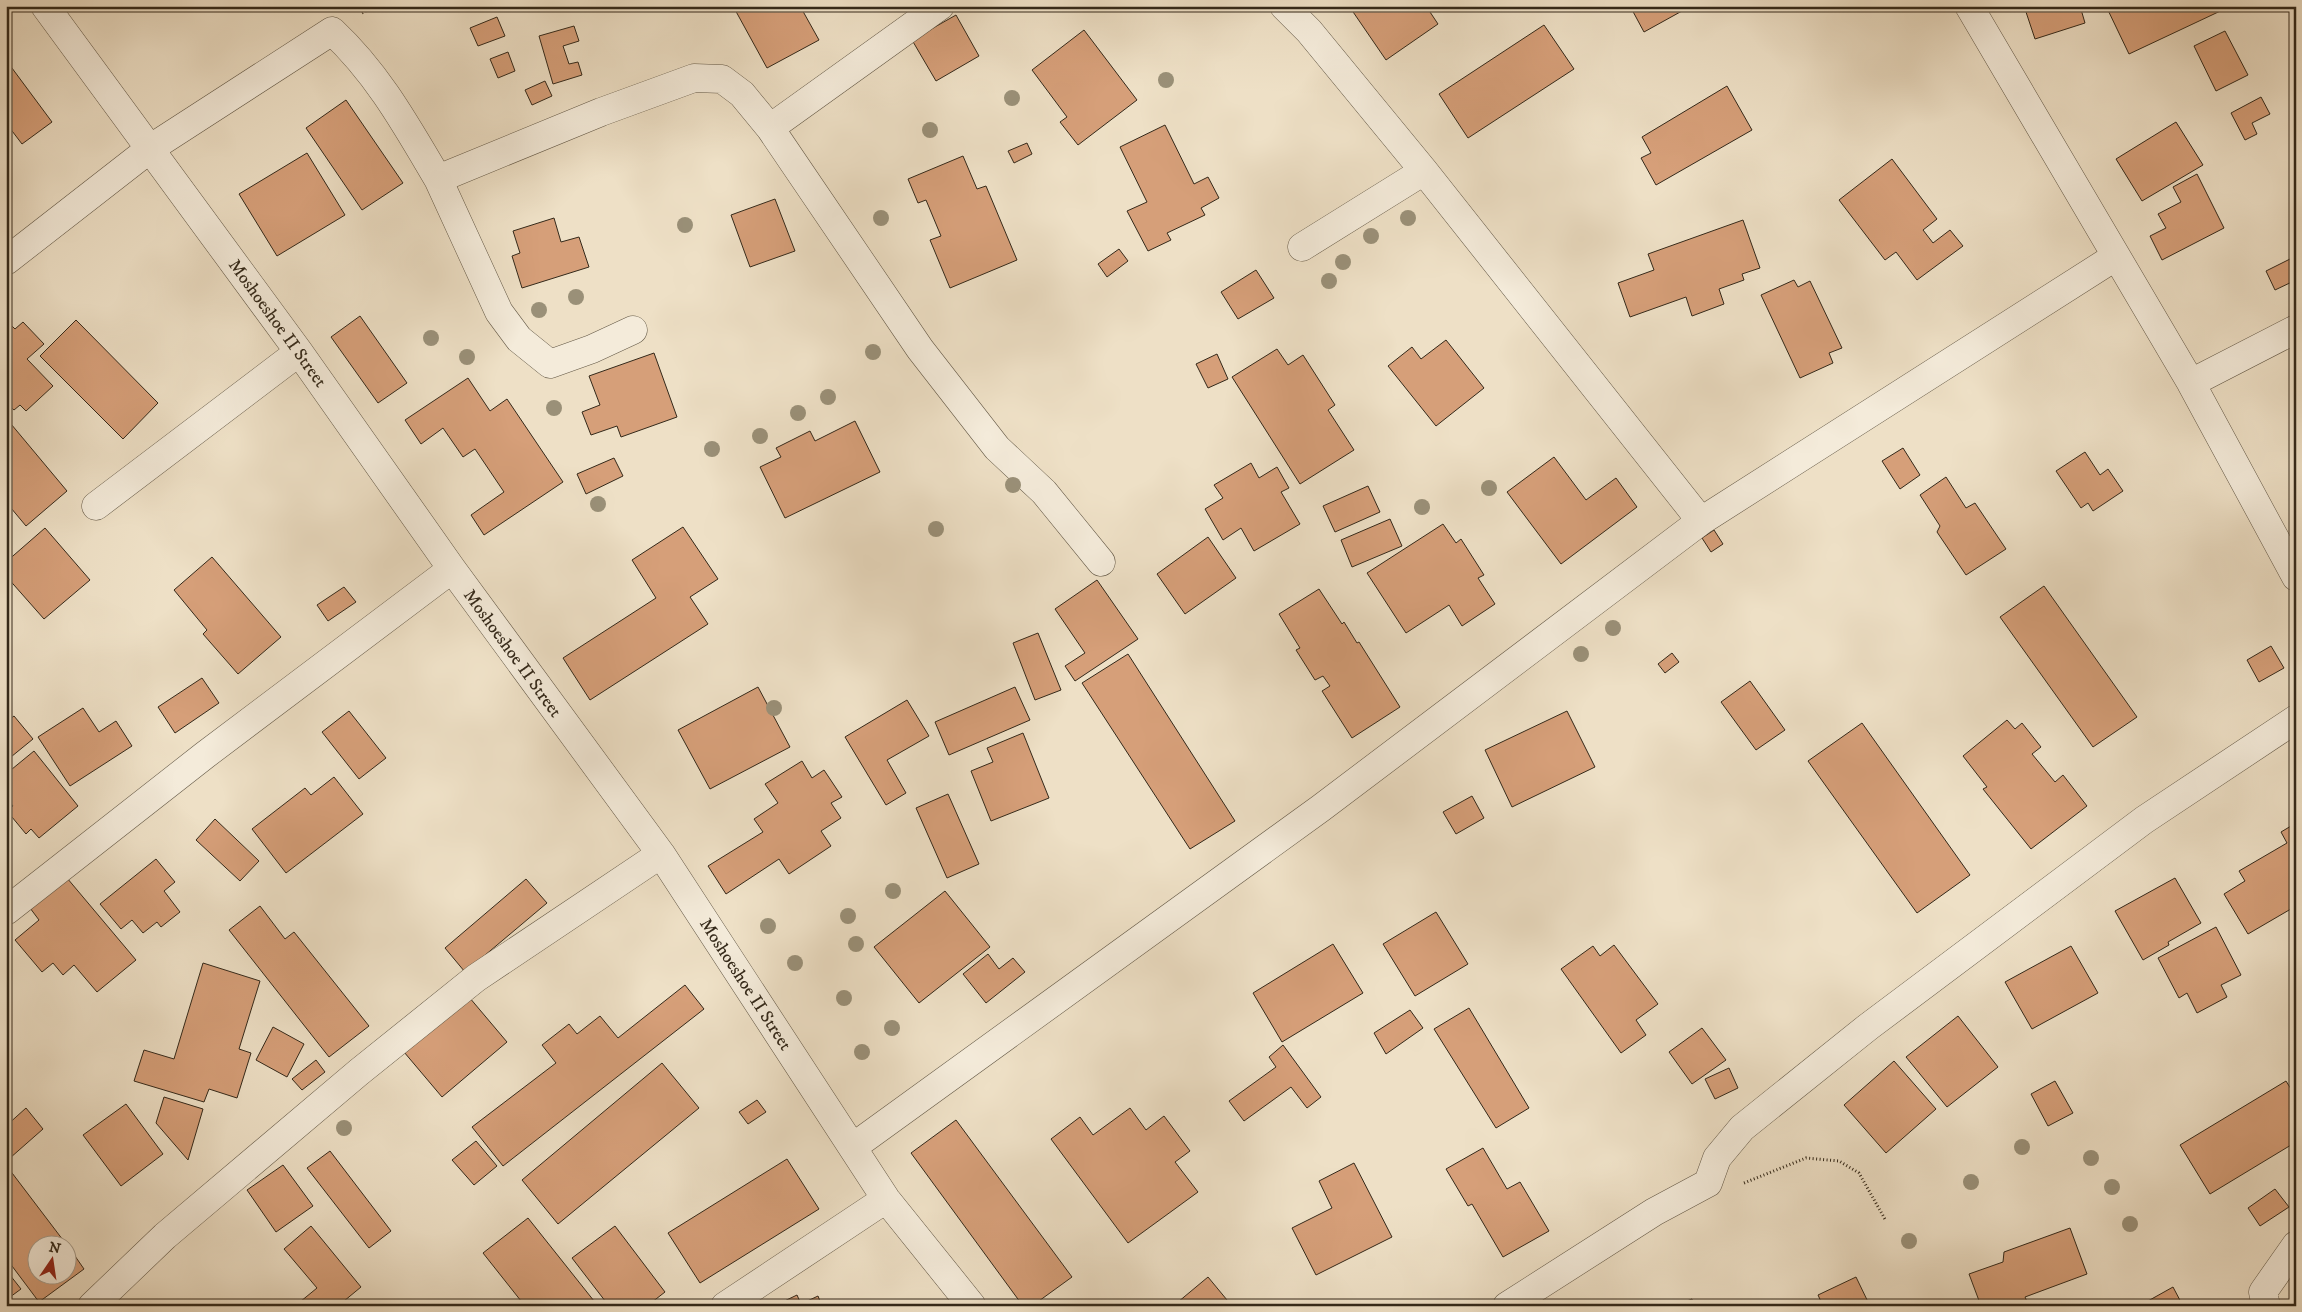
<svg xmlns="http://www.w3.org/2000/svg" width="2302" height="1312" font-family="'IM FELL DW Pica',serif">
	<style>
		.building { fill: #d69f79; stroke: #34291a }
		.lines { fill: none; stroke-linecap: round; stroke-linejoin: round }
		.minor-casing { stroke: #625745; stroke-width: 29 }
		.path { stroke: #34291a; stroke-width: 3; stroke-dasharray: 1 2.5; stroke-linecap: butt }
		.minor { stroke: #f4ebda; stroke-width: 28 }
		.tree { fill: #9a9078 }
		.labels { text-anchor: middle; stroke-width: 4; stroke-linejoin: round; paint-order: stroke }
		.street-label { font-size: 18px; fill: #34291a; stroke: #f4ebda }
	</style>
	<rect width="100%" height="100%" fill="#eee0c6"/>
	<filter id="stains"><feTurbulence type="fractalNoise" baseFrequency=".004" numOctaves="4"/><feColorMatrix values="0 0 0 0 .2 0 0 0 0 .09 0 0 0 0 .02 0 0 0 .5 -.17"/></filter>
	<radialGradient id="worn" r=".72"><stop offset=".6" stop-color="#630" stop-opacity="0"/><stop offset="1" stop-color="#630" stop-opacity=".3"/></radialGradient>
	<path class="building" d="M733 6H800L819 40 767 68Z
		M1349 6H1426L1438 24 1386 60Z
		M1630 6H1691L1644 32Z
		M2024 6H2080L2085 23 2035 39Z
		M2106 6H2231L2129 54Z
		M956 15 979 56 936 81 912 40Z
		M497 17 505 36 478 46 470 28Z
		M1544 25 1574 69 1468 138 1439 94Z
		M574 26 579 41 563 46 569 64 578 62 582 75 553 84 539 36Z
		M1084 30 1137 100 1078 145 1060 122 1067 117 1032 70Z
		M2225 31 2248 75 2216 91 2194 46Z
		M508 52 515 71 498 78 490 59Z
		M6 60 52 122 22 144 6 123Z
		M545 81 552 96 532 105 525 90Z
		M1727 86 1752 130 1656 185 1641 158 1651 153 1642 137Z
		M2261 97 2270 114 2252 123 2257 134 2245 140 2231 113Z
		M346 100 403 183 362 210 306 128Z
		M2176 122 2203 165 2142 201 2116 159Z
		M1165 125 1194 184 1208 177 1219 198 1201 208 1205 215 1167 233 1171 240 1148 251 1127 211 1147 202 1120 147Z
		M1027 143 1032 154 1014 163 1008 151Z
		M307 153 345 215 277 256 239 194Z
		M963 156 977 189 986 186 1017 260 950 288 930 240 941 236 926 200 918 203 908 179Z
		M1892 159 1937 219 1923 230 1933 243 1950 230 1963 246 1917 280 1896 252 1885 260 1839 200Z
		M2197 174 2224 228 2162 260 2150 236 2166 228 2158 214 2181 202 2173 187Z
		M775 199 795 251 750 267 731 215Z
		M554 218 561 242 579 237 589 267 522 288 512 256 520 253 513 231Z
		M1743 220 1760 268 1742 274 1744 280 1719 289 1724 304 1692 316 1686 297 1630 317 1618 283 1654 270 1648 254Z
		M1119 249 1128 261 1107 277 1098 264Z
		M2296 256V280L2275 290 2266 271Z
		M1256 270 1274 298 1238 319 1221 292Z
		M1794 280 1798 287 1810 281 1842 348 1829 353 1833 363 1800 378 1761 295Z
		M360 316 407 383 378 403 331 337Z
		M6 320 15 329 23 322 44 344 27 359 53 386 26 411 20 405 14 410 6 403Z
		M76 320 158 403 123 439 40 356Z
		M1446 340 1484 388 1436 426 1388 366 1412 347 1421 359Z
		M1277 349 1288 365 1303 355 1335 405 1328 410 1354 450 1300 484 1232 377Z
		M654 353 677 417 621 437 617 426 591 435 582 412 600 405 589 376Z
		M1217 354 1228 379 1208 388 1196 364Z
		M468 378 490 411 507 399 563 482 484 535 471 515 504 492 475 449 463 457 443 428 421 444 405 420Z
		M6 418 67 491 26 526 6 502Z
		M855 421 880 472 785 518 760 467 781 457 776 448 810 431 815 441Z
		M1903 448 1920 475 1900 489 1882 461Z
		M2085 452 2100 475 2108 469 2123 491 2093 511 2088 503 2081 508 2056 471Z
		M1554 457 1586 500 1616 478 1637 507 1561 564 1507 492Z
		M614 458 623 476 586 494 577 474Z
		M1251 463 1259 478 1277 467 1289 488 1281 492 1300 524 1254 551 1241 528 1223 540 1205 509 1223 498 1214 485Z
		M1946 477 1966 508 1975 503 2006 549 1966 575 1937 532 1940 526 1920 495Z
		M1368 486 1380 512 1335 532 1323 506Z
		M1390 519 1402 546 1352 567 1341 540Z
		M1443 524 1456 543 1461 539 1484 575 1478 578 1495 604 1462 626 1449 605 1406 633 1367 573Z
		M683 527 718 579 690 597 708 624 590 700 563 658 656 598 632 560Z
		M45 528 90 580 44 619 6 576V562Z
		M1714 530 1723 544 1711 552 1702 538Z
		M1208 537 1236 578 1185 614 1157 574Z
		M212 557 281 637 238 674 203 634 207 630 174 590Z
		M1097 580 1138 639 1075 681 1065 666 1085 653 1055 609Z
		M2044 586 2137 717 2093 747 2000 617Z
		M344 587 356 602 328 621 317 605Z
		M1319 589 1342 624 1344 622 1357 643 1359 642 1400 707 1352 738 1322 691 1330 686 1323 676 1315 680 1296 650 1300 648 1279 614Z
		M1038 633 1061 690 1035 700 1013 643Z
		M2271 646 2284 668 2259 682 2247 660Z
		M1672 653 1679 662 1665 673 1658 664Z
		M1128 654 1235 821 1190 849 1082 683Z
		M202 678 219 703 175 733 158 707Z
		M1750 681 1785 730 1756 750 1721 702Z
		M758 687 790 747 710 789 678 730Z
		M1015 687 1030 720 949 755 935 722Z
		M907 700 929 736 887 760 906 793 886 805 845 737Z
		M83 708 99 732 116 721 132 746 70 786 38 737Z
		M349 711 386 758 359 779 322 732Z
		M1567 711 1595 767 1512 807 1485 750Z
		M14 716 33 739 6 761V722Z
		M2007 720 2015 729 2022 723 2041 747 2032 754 2055 782 2063 775 2087 806 2031 849 1983 789 1987 787 1963 756Z
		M1862 723 1970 875 1917 913 1808 761Z
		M1023 733 1049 798 991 821 971 771 993 762 987 748Z
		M34 751 78 806 39 838 31 829 26 834 7 811 13 806 6 798V774Z
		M802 761 812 778 824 770 842 797 831 803 841 818 821 831 831 846 789 874 779 859 726 894 708 866 763 832 754 819 778 803 765 784Z
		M334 777 363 814 286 873 252 829 305 788 311 795Z
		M948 794 979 864 947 878 916 808Z
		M1472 796 1484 818 1456 834 1443 812Z
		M215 819 259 861 240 881 196 840Z
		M2296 823V906L2248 934 2224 894 2245 881 2239 871 2287 843 2281 832Z
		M156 859 175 882 164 891 180 912 161 927 157 922 143 933 132 920 121 929 100 904Z
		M67 878 136 960 97 992 74 965 63 975 53 963 42 972 15 940 39 920 30 908Z
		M2175 878 2201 923 2168 942 2169 945 2143 960 2115 911Z
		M526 879 547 903 465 972 445 948Z
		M945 891 990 947 919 1003 874 947Z
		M260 906 285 939 294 932 369 1026 329 1057 229 930Z
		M1436 912 1468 964 1415 996 1383 944Z
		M2216 927 2241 975 2221 985 2227 997 2197 1013 2187 993 2179 998 2158 958Z
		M1333 944 1363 993 1282 1042 1253 993Z
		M1614 945 1658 1004 1636 1020 1646 1035 1621 1053 1561 969 1593 946 1600 956Z
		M2071 946 2098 993 2032 1029 2005 982Z
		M988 954 999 969 1013 958 1025 972 986 1003 963 974Z
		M203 963 260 981 239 1049 251 1053 237 1098 209 1089 204 1102 134 1081 144 1050 174 1059Z
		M685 985 704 1009 503 1166 472 1127 556 1063 542 1045 569 1024 577 1034 600 1016 618 1038Z
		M469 997 507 1042 442 1097 404 1052Z
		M1469 1008 1529 1108 1496 1128 1434 1029Z
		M1410 1010 1423 1028 1386 1054 1374 1033Z
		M1958 1016 1998 1067 1947 1107 1906 1057Z
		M273 1027 304 1044 287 1077 256 1060Z
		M1702 1028 1726 1060 1692 1084 1669 1052Z
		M1283 1045 1321 1097 1307 1108 1291 1087 1244 1121 1229 1101 1276 1067 1269 1057Z
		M316 1060 325 1072 302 1090 292 1079Z
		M1894 1061 1936 1109 1886 1153 1844 1105Z
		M662 1063 699 1108 558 1224 522 1180Z
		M1729 1068 1738 1088 1715 1099 1705 1079Z
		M2055 1081 2073 1113 2048 1126 2031 1094Z
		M2286 1081 2296 1097V1142L2210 1194 2180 1145Z
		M164 1097 203 1109 188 1160 156 1123Z
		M757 1100 766 1112 748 1124 739 1112Z
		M126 1104 163 1154 121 1186 83 1135Z
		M26 1108 43 1129 10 1158 6 1153V1126Z
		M1130 1108 1146 1130 1164 1116 1190 1151 1175 1162 1198 1192 1128 1243 1051 1139 1080 1117 1093 1135Z
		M956 1120 1072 1277 1032 1306H1023L911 1153Z
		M476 1141 497 1166 474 1185 452 1160Z
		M1483 1148 1507 1189 1520 1182 1549 1231 1503 1257 1472 1204 1468 1206 1446 1169Z
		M330 1151 391 1231 369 1248 307 1168Z
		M787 1159 819 1209 700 1283 668 1233Z
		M1354 1163 1392 1237 1316 1275 1292 1228 1332 1208 1319 1181Z
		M6 1165 66 1244H38V1274H68V1246L84 1269 39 1302 6 1258Z
		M283 1165 313 1206 276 1232 247 1190Z
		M2275 1189 2289 1207 2260 1226 2248 1208Z
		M528 1218 598 1306H525L483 1253Z
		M311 1226 361 1287 338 1306H295L317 1288 284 1249Z
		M615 1226 665 1292 647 1306H609L572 1258Z
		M2070 1228 2087 1274 2025 1297 2029 1306H1981L1969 1274 2003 1262 2004 1252Z
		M6 1270 21 1289 6 1300Z
		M1208 1277 1232 1306H1181L1178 1302Z
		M1856 1277 1870 1306H1823L1818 1295Z
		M2173 1287 2183 1306H2139Z
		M797 1295 801 1304 818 1296 822 1306H774Z
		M1692 1299 1694 1306H1674Z"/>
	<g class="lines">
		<g class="minor-casing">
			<path id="minor" d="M45 6 299 352 452 569 661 854 886 1199 972 1306
				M1284 6 1309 31 1424 171 1701 521
				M1969 6 2191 383 2296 577
				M770 128 940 6
				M438 179 499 312 519 339 550 364 592 349 633 330
				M1302 247 1424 171
				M6 261 151 148 332 31C378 74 406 125 438 179L601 112 694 78 722 79 742 94 770 128 920 349 997 448 1044 492 1101 562
				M2191 383 2296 329
				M96 506 299 352
				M6 911 205 755 452 569
				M853 1147 1321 808 1701 521 2115 257
				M92 1306 165 1236 359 1072 476 978 661 854
				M725 1306 886 1199
				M1507 1306 1654 1212 1708 1183 1717 1158 1742 1128 1868 1027 2144 820 2296 719
				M2266 1306 2263 1292 2296 1245"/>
		</g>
		<path class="path" d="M362 13 374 6
			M1744 1183 1806 1158 1839 1161 1859 1173 1886 1221"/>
		<use href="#minor" class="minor"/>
	</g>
	<g class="tree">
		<circle cx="1166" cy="80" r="8"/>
		<circle cx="1012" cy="98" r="8"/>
		<circle cx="930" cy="130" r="8"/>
		<circle cx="881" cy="218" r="8"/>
		<circle cx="1408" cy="218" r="8"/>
		<circle cx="685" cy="225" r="8"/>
		<circle cx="1371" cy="236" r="8"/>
		<circle cx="1343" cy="262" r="8"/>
		<circle cx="1329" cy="281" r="8"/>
		<circle cx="576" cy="297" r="8"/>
		<circle cx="539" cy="310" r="8"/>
		<circle cx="431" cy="338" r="8"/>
		<circle cx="873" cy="352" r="8"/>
		<circle cx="467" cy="357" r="8"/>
		<circle cx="828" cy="397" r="8"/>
		<circle cx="554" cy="408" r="8"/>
		<circle cx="798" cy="413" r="8"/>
		<circle cx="760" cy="436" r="8"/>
		<circle cx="712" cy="449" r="8"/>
		<circle cx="1013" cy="485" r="8"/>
		<circle cx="1489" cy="488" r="8"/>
		<circle cx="598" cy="504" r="8"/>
		<circle cx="1422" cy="507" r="8"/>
		<circle cx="936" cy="529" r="8"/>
		<circle cx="1613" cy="628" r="8"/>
		<circle cx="1581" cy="654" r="8"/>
		<circle cx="774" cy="708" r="8"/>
		<circle cx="893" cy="891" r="8"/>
		<circle cx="848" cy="916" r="8"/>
		<circle cx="768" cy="926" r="8"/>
		<circle cx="856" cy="944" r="8"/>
		<circle cx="795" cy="963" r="8"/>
		<circle cx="844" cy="998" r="8"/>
		<circle cx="892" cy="1028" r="8"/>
		<circle cx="862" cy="1052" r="8"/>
		<circle cx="344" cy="1128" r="8"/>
		<circle cx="2022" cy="1147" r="8"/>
		<circle cx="2091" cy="1158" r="8"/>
		<circle cx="1971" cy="1182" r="8"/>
		<circle cx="2112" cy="1187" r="8"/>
		<circle cx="2130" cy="1224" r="8"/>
		<circle cx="1909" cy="1241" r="8"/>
	</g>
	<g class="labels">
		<g class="street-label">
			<text transform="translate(278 323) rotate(54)" y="6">Moshoeshoe II Street</text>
			<text transform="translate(513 653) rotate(54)" y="6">Moshoeshoe II Street</text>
			<text transform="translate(746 984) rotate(57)" y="6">Moshoeshoe II Street</text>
		</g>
	</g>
	<rect width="2302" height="1312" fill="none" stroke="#eee0c6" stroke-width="25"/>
	<rect x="8" y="8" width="2287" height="1297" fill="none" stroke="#34291a" stroke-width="2.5"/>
	<rect x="12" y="12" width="2277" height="1287" fill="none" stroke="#34291a"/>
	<g transform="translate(52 1260) rotate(13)"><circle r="24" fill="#f4ebda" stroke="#a79d8d"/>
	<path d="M0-4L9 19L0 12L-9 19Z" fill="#8f2418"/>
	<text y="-8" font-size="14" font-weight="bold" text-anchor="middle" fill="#34291a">N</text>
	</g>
	<rect width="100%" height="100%" filter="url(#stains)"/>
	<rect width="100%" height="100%" fill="url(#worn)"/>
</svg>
